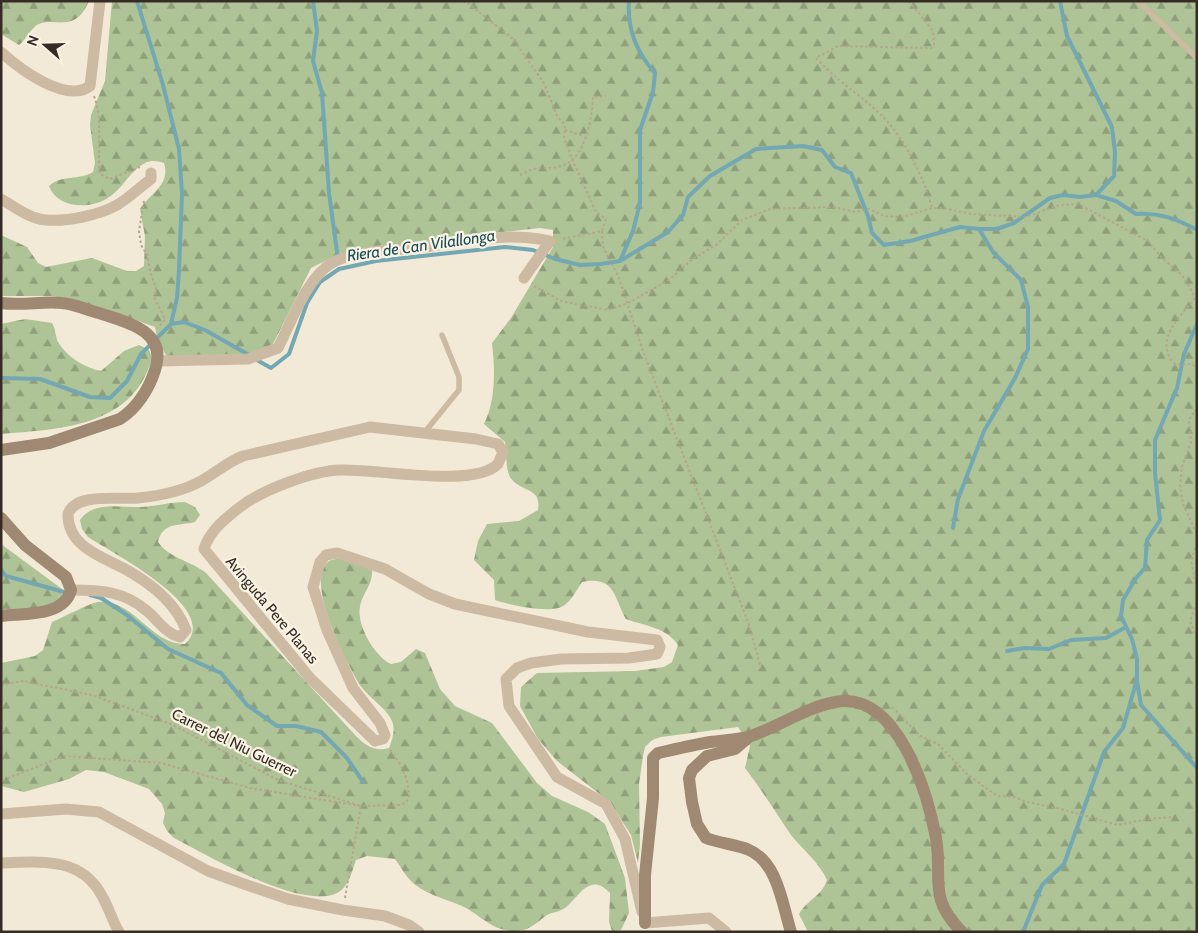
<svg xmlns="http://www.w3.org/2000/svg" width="1198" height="933" font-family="Cabin,sans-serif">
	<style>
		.forest { fill: url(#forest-firs) }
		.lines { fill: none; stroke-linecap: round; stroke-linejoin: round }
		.stream { stroke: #73a8b3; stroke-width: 4 }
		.path { stroke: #b8a48c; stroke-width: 2; stroke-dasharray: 2.5 2.5; stroke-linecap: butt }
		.lane { stroke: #ccbaa2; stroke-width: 5.5 }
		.street { stroke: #ccbaa2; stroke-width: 11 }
		.secondary { stroke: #a08973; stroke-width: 12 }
		.labels { text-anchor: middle; stroke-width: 4.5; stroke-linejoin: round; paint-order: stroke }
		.street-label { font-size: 15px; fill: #362c25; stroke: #fbf3e3 }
		.water-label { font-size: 16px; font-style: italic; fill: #174e5b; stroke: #fbf3e3 }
	</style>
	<defs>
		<pattern id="forest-firs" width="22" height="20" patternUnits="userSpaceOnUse" patternTransform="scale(1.25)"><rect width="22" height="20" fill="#aec396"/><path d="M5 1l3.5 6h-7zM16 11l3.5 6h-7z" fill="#8e9f7a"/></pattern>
	</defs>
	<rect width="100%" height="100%" fill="#f3e9d7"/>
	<path class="forest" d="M1 1H89C74 36 54 15 37 25 30 29 26 40 19 45L1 34Z
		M112 1H1197V932H808L799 914C807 900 822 896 827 880 819 862 803 850 791 835 776 813 762 790 745 768L750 746 738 727 661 737 652 740 645 747 643 756 639 784 640 844 638 863 631 835 610 802 557 761 538 739 520 706 521 687 537 673 635 671 664 667 672 662 678 645C666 627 645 626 626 619 614 599 616 575 582 582 577 589 571 602 563 606 551 614 509 605 495 600L494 580 474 560 478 541 487 524 519 521 538 510C542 486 520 493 510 477 505 467 507 453 505 442L484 424C496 400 495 369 492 343L511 318 553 247V230L540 228 448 238 331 258 311 268 273 344 249 355 167 357 158 341 155 327 111 311 53 296H1V235L27 247 38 263 46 267 92 258 127 271H136L144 266 145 236 140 209C150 193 171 185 164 163 157 161 152 160 145 163 131 170 124 186 112 195 94 210 58 210 49 186 62 174 78 181 93 172L95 163 90 125 91 115 105 81Z
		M25 319 52 323C56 329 55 336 58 342 67 357 85 368 101 371L124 351 139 345 149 350 152 358C133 427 61 429 1 434V324Z
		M185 502 195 507 200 515 195 522C178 526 163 522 158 542 169 558 191 561 206 573L356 736C366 746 375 752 389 748 393 738 396 728 391 719 384 706 369 698 360 685 349 668 289 554 343 559 352 560 363 567 372 570 373 585 363 592 360 606 356 625 375 657 391 664L401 662 416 649 425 653 440 689 455 706 492 723 537 783 552 796 588 812 605 824 625 878 629 913 621 930 612 931 609 922 610 893C590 871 579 897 565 908 559 912 553 912 547 915 540 920 533 927 524 930 516 932 507 931 498 928 486 923 477 914 466 908 448 899 425 895 411 881 405 875 400 866 395 859L367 856 356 860C352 871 349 887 337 893 302 911 207 855 174 838L167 831 163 823 165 813 162 804 149 789 104 772 86 770 69 779 24 792 1 786V663L35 656 43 650 52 622C60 619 92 602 98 602 133 598 151 645 185 644 223 609 112 553 88 537L82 529 80 520C94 500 121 508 142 507 157 506 170 502 185 502Z
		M1 544 62 589V599L56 605 1 612Z"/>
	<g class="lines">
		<path class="stream" d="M137 1 163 85 179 149 182 194 179 270 177 298 171 324
			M313 1 317 31 313 61 322 93 329 193 338 259
			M1060 1 1067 36 1112 127 1115 153 1114 176 1096 195
			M620 261 633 231 640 203V130L653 92 655 73C637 53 627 28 629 1
			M1197 324 1184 354 1177 388 1155 440V473L1160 520 1147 540 1145 568 1136 578 1123 600 1121 616 1132 639 1137 659V681L1141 705 1197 768
			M255 359 271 368 289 354 307 303 320 282 339 269 376 261 505 247 533 250 555 259 580 265 601 264 620 261 668 232 683 215 688 197 710 176 756 149 803 146 822 150 835 167 851 173 868 216 872 233 884 245 910 241 960 227 979 229H997L1014 223 1050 198 1063 195 1080 197 1096 195 1116 201 1136 214C1159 212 1177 219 1197 230
			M1 378 40 379 90 397 110 398 127 381 141 354 171 324 184 322 205 330 249 355
			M953 528 958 499 984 431 1015 378 1028 349V307L1021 280 993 252 979 229
			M1 570 6 576 64 592
			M90 595 101 598 127 615 168 649 221 673 247 705 277 726H296L321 732 347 758 363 782
			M1007 651 1024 648 1049 649 1071 640 1106 638 1126 627
			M1023 932 1042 885 1064 864 1104 752 1123 728 1136 683"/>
		<path class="path" d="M463 1 469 4 513 39 544 83 557 116 565 125 564 138 573 161 596 212 606 219 602 231 562 239
			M909 1 933 31 934 45 931 48 838 46 816 58C836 80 862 96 883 117 904 137 925 180 932 208
			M94 96C103 119 97 149 100 174L110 179 140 167
			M565 130 584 136
			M520 175C524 173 529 170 534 169 543 167 552 169 561 166 585 160 592 119 593 97L606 96
			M144 201 139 231 141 245 147 255 151 275 156 287 155 299 165 319 159 327
			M602 231 603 247 619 278 643 351 748 622 761 668
			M534 286 561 301 608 310 628 303 669 280 694 258 716 245 742 220 770 209 835 207 855 212 869 209 884 216 902 217 932 208H943L971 214 1026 217 1059 205 1078 204 1148 241 1162 258 1182 275 1193 293 1194 299C1182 315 1159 334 1169 356 1170 359 1173 363 1176 364 1181 365 1188 364 1192 364L1197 368
			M1197 409 1189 419 1191 442 1182 467 1180 485 1183 504 1197 535
			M1197 543 1191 561 1197 589
			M1197 603 1190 621 1197 638
			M1 685 23 681 92 695 171 724 278 780 361 806 250 788 161 763 64 756 1 781
			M892 707 920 736 938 744 967 774 997 796 1015 797 1027 802 1061 809 1118 825 1148 819 1171 817
			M345 898 361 806 402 805 409 799C409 777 402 766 389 748"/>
		<path class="lane" d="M1138 1 1197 58
			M424 433 459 390V377L442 335"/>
		<path class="street" d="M1 52C20 69 66 104 90 86L100 1
			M1 199C15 207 30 219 46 220 67 222 99 215 117 205 129 198 140 187 151 179V173
			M157 361 248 359 278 348C291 323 307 277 332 263 357 249 390 251 418 248 463 242 505 231 550 241L524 278
			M71 590C101 590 124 591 147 611 158 620 166 634 180 637L186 630C176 604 155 587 132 573 108 558 67 549 68 514 76 492 119 500 138 498 158 496 183 491 201 481 216 473 227 462 243 456L370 427 476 439 498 444 503 452 498 464C473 489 375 468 340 470 312 471 262 490 240 507 225 519 210 530 204 549L310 678 375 741 383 739 385 735 380 723 353 688 327 630 313 587 320 562 326 555 337 553 385 569 429 594 455 604 588 632 657 640 660 647 657 654 629 658 561 659 531 663 517 668 506 679 509 706 557 777 606 804 625 839 642 912
			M1 814 66 809 99 812 208 871 244 884 288 899 343 910 385 916 409 925 419 932
			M1 863C40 862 81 856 102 896 109 908 112 920 119 932
			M645 923 709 918 726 932"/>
		<path class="secondary" d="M1 303C22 306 42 301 62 303 75 304 87 310 99 313 127 322 168 331 155 370 149 389 137 408 120 419L49 443 1 450
			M1 518 25 545 66 577 71 590C64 617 24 613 1 616
			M750 736 735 749 707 756 692 770 689 778 692 802 697 824 706 838C719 843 733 844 747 849 778 861 782 904 791 932
			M645 923V875L653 798V758L658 753C676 749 693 745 710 742 723 740 739 740 751 736 780 726 805 708 835 702 897 690 927 791 936 838 943 879 927 897 962 932"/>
	</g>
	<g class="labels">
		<g class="street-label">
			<text transform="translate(272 610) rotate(50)" y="5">Avinguda Pere Planas</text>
			<text transform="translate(234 743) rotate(26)" y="5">Carrer del Niu Guerrer</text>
		</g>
		<g class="water-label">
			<text transform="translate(421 245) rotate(-8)" y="6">Riera de Can Vilallonga</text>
		</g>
	</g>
	<rect width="1198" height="933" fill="none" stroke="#362c25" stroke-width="5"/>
	<g transform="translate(45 45) rotate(290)" stroke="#fbf3e3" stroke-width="4" paint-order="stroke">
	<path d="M0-4L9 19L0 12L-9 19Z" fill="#362c25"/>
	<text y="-8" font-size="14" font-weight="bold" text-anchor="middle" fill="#362c25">N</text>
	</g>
</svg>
